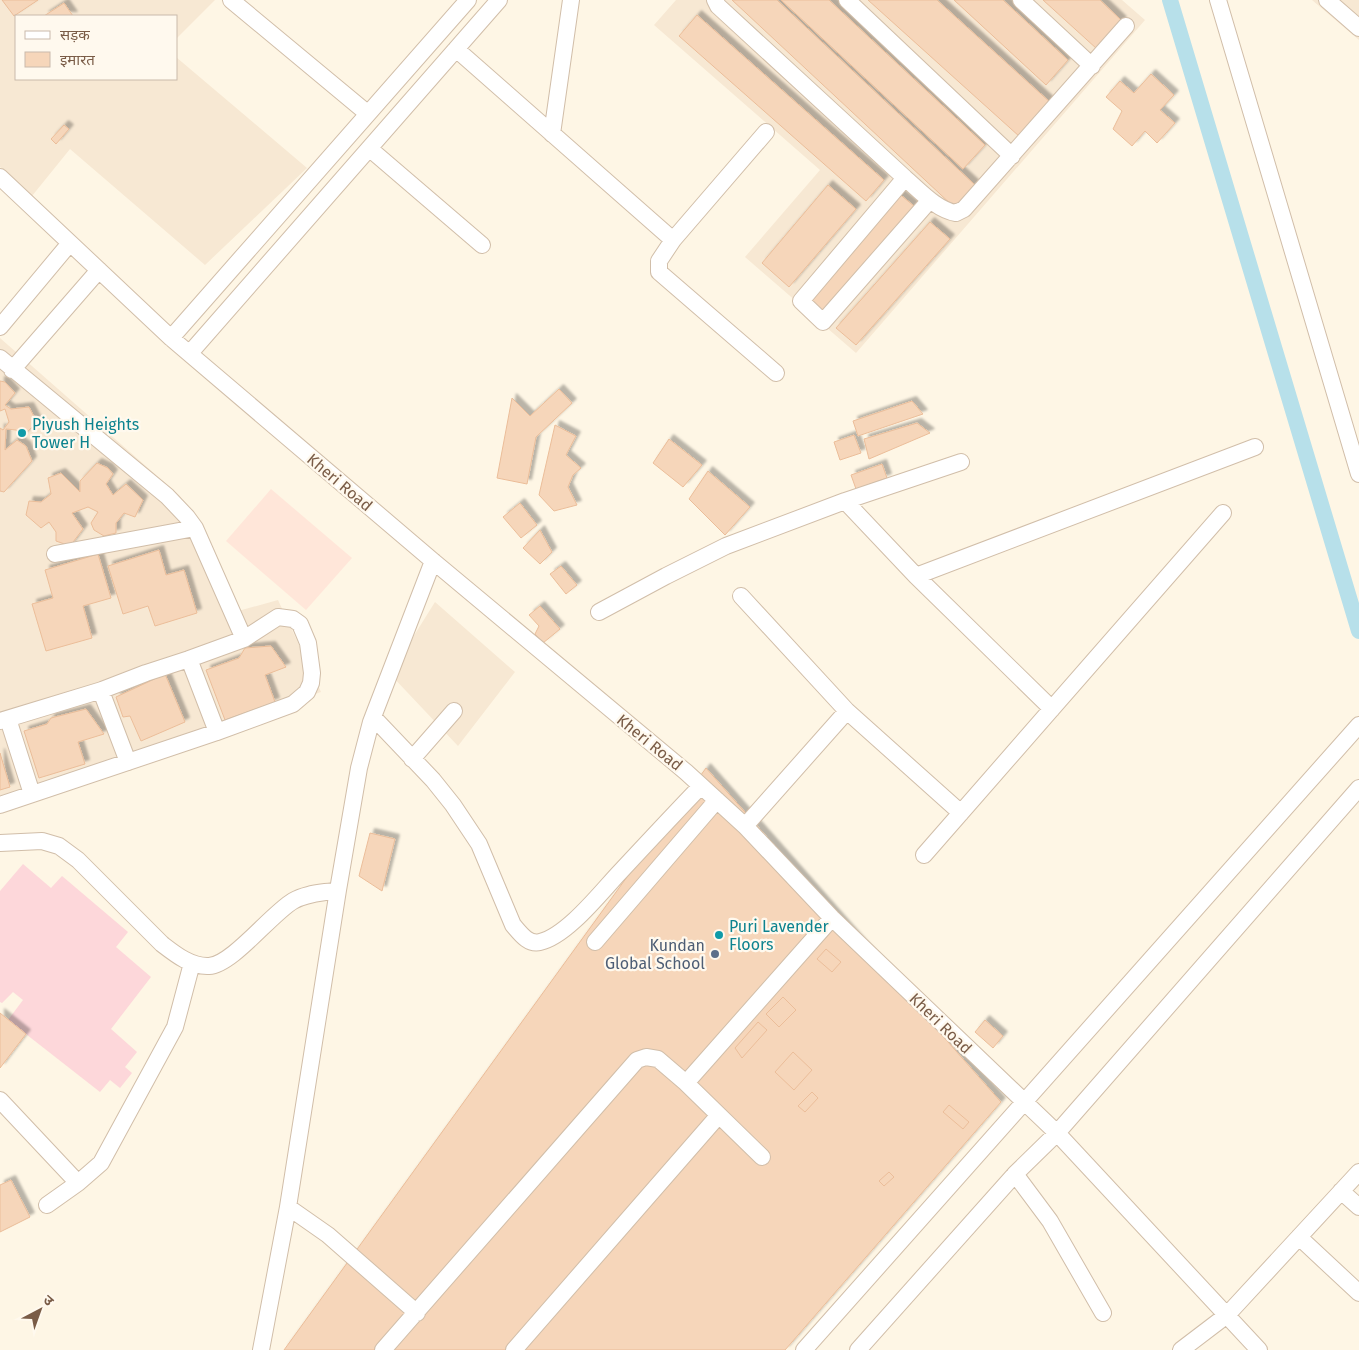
<svg xmlns="http://www.w3.org/2000/svg" width="1359" height="1350" font-family="'Fira Sans','Noto Sans Devanagari',sans-serif">
	<style>
		.residential { fill: #f7e8d3 }
		.commercial { fill: #ffe6d9 }
		.medical { fill: #fdd7da }
		.lines { fill: none; stroke-linecap: round; stroke-linejoin: round }
		.canal { stroke: #b7e0ea; stroke-width: 16 }
		.building { fill: #f6d6ba; stroke: #ebbd99; filter: url(#shadow) }
		.minor-casing { stroke: #d1bea9; stroke-width: 18 }
		.minor { stroke: #fff; stroke-width: 16 }
		.culture-dot { fill: #0f9aa8; stroke: #fff9ee; stroke-width: 2 }
		.service-dot { fill: #5c6f8a; stroke: #fff9ee; stroke-width: 2 }
		.labels { text-anchor: middle; stroke-width: 4.5; stroke-linejoin: round; paint-order: stroke }
		.culture-label { font-size: 16px; fill: #0d838f; stroke: #fff9ee; text-anchor: start }
		.street-label { font-size: 16px; fill: #7a5c47; stroke: #fff9ee }
		.service-label { font-size: 16px; fill: #4e5e75; stroke: #fff9ee; text-anchor: end }
	</style>
	<defs>
		<filter id="shadow"><feDropShadow dx="4.5" dy="-4.5" stdDeviation="1" flood-color="#0004"/></filter>
	</defs>
	<rect width="100%" height="100%" fill="#fef6e5"/>
	<path class="residential" d="M0 0H215L176 39V16H16V79H176V57L307 168 205 265 70 149 32 196 0 167Z
		M676 0H1122L1145 20 856 353 745 257 820 170 654 25Z
		M1312 0H1359V40Z
		M0 338 180 496 231 613 278 600 321 692 0 804Z
		M435 602 515 672 458 746 390 674Z"/>
	<path class="commercial" d="M271 489 352 558 306 610 226 541Z"/>
	<path class="medical" d="M23 864 51 888 62 876 128 932 116 947 151 977 111 1029 137 1052 125 1067 132 1073 120 1088 110 1080 100 1092 8 1020 23 1000 13 992 2 1003 0 1002V891Z"/>
	<g class="lines">
		<path class="canal" d="M1170 0 1359 631"/>
	</g>
	<path class="building" d="M2 0H38L14 16Z
		M732 0H777L975 185 955 208Z
		M781 0H829L985 145 963 169Z
		M868 0H937L1051 103 1020 137Z
		M954 0H1003L1068 60 1046 85Z
		M1043 0H1100L1122 21 1097 49Z
		M64 3 73 16H44Z
		M697 15 884 180 866 201 679 36Z
		M1151 74 1174 95 1160 110 1175 123 1157 143 1145 131 1132 146 1113 129 1122 111 1106 97 1120 81 1134 93Z
		M64 125 69 129 56 144 51 139Z
		M828 185 856 209 789 287 762 263Z
		M897 192 914 206 821 314 804 300Z
		M930 222 950 239 856 345 836 328Z
		M0 381 5 382 15 393 5 405 11 409 29 407 37 422 22 437 16 430 6 429 5 450 17 440 26 446 32 461 4 492 0 491V428L3 430 9 422 5 409 0 411Z
		M559 389 572 403 536 437 527 484 497 478 512 398 530 416Z
		M912 401 923 414 858 436 853 421Z
		M917 423 930 433 869 459 864 439Z
		M555 425 576 436 566 455 581 468 573 475 568 487 577 505 554 511 539 495Z
		M854 435 861 453 840 460 834 442Z
		M669 439 702 465 683 487 653 463Z
		M97 463 108 468 113 474 106 484 113 495 126 484 143 500 135 517 124 513 116 523V533L104 536 94 530 91 523 98 512 88 507 72 513 83 529 70 546 56 541V532L49 522 41 528 26 515 29 501 41 502 51 494 48 478 61 473 80 492V481Z
		M882 464 887 478 856 489 851 475Z
		M708 471 750 507 725 535 689 499Z
		M520 503 537 525 521 538 503 517Z
		M540 530 552 552 540 564 523 548Z
		M159 550 166 575 184 570 197 613 155 626 148 606 123 614 108 566Z
		M98 554 111 598 83 606 92 638 46 651 32 604 53 598 45 570Z
		M561 566 577 585 566 594 550 574Z
		M540 606 560 629 543 643 535 634 539 626 529 615Z
		M271 646 286 667 265 675 275 702 225 720 206 670 239 658 245 648Z
		M165 674 185 722 141 741 130 716 123 717 116 697Z
		M86 709 104 734 78 742 85 764 39 778 24 731 47 724 51 718Z
		M0 753 10 787 0 790Z
		M706 768 1001 1102 785 1350H284Z
		M370 833 395 839 382 891 359 876Z
		M826 949 841 962 832 972 817 959Z
		M783 997 796 1010 779 1027 766 1014Z
		M0 1013 26 1034 0 1068Z
		M985 1020 1003 1036 993 1048 975 1032Z
		M758 1022 767 1030 742 1058 735 1048Z
		M793 1052 812 1070 794 1090 775 1072Z
		M812 1092 818 1098 805 1112 798 1106Z
		M949 1105 969 1122 963 1129 943 1112Z
		M889 1172 894 1177 884 1186 879 1181Z
		M11 1180 30 1217 0 1232V1185Z"/>
	<g class="lines">
		<g class="minor-casing">
			<path id="minor" d="M231 0 367 113
				M715 0 718 6 905 178C920 191 937 210 956 213L964 209 1126 26
				M847 0 1012 156
				M1021 0 1092 66
				M1218 0 1359 474
				M1327 0 1359 28
				M456 49 673 240 766 132
				M552 134 571 0
				M370 149 482 245
				M0 177 171 338 433 561 686 772 745 826 832 918 1057 1133 1259 1350
				M905 178 801 301 823 322 930 200
				M673 240 659 261V272L776 373
				M0 327 70 243
				M171 338 468 0
				M190 353 499 0
				M0 358 167 496 187 517 195 528 244 639
				M12 370 99 270
				M845 501 916 576 1052 709
				M55 554 195 528
				M916 576 1255 447
				M741 596 847 711 961 813
				M599 612 666 576 726 546 845 501 961 462
				M189 659 217 732
				M101 691 128 762
				M373 717 433 780 453 805 479 844 513 925C520 933 528 945 540 942 567 936 601 892 620 872 647 843 674 814 701 786
				M8 719 32 794
				M0 721 102 690 146 673 189 659 244 639 278 617 293 619 300 624 308 643 312 673 311 683 307 692 293 704 217 732 0 805
				M412 759 454 711
				M745 826 847 711
				M0 843 42 841 59 846 78 860 162 944C175 954 191 967 209 966 232 965 271 914 293 901 306 893 323 893 338 890
				M924 855 1223 513
				M595 942 717 800
				M686 1083 832 918
				M0 1100 78 1183
				M1015 1174 1050 1221 1103 1313
				M1341 1191 1359 1207
				M47 1205 78 1183 101 1163 175 1027 192 963
				M288 1207 328 1235 417 1313
				M1299 1237 1359 1293
				M261 1350 288 1207 338 890 359 768 371 722 433 561
				M383 1350 637 1060 646 1057 658 1059 686 1083 762 1157
				M514 1350 719 1115
				M804 1350 1359 725
				M858 1350 1015 1174 1057 1133 1359 788
				M1181 1350 1227 1315 1359 1172"/>
		</g>
		<use href="#minor" class="minor"/>
	</g>
	<g class="culture-dot">
		<circle cx="22" cy="433" r="5"/>
		<circle cx="719" cy="935" r="5"/>
	</g>
	<circle class="service-dot" cx="715" cy="954" r="5"/>
	<g class="labels">
		<g class="culture-label">
			<text x="32" y="430">Piyush Heights<tspan x="32" dy="18">Tower H</tspan></text>
			<text x="729" y="932">Puri Lavender<tspan x="729" dy="18">Floors</tspan></text>
		</g>
		<g class="street-label">
			<text transform="translate(340 482) rotate(40)" y="6">Kheri Road</text>
			<text transform="translate(650 742) rotate(39)" y="6">Kheri Road</text>
			<text transform="translate(941 1023) rotate(44)" y="6">Kheri Road</text>
		</g>
		<g class="service-label">
			<text x="705" y="951">Kundan<tspan x="705" dy="18">Global School</tspan></text>
		</g>
	</g>
	<rect x="15" y="15" width="162" height="65" fill="#fff9ee" stroke="#cabaab"/>
	<rect x="25" y="31" width="25" height="8" fill="#ffffff" stroke="#cabaab"/>
	<text x="60" y="40" font-size="15" fill="#7a5c47">सड़क</text>
	<rect x="25" y="52" width="25" height="15" fill="#f6d6ba" stroke="#cabaab"/>
	<text x="60" y="65" font-size="15" fill="#7a5c47">इमारत</text>
	<g transform="translate(40 1310) rotate(41)" stroke="#fff9ee" stroke-width="4" paint-order="stroke">
	<path d="M0-4L9 19L0 12L-9 19Z" fill="#7a5c47"/>
	<text y="-8" font-size="14" font-weight="bold" text-anchor="middle" fill="#7a5c47">उ</text>
	</g>
</svg>
